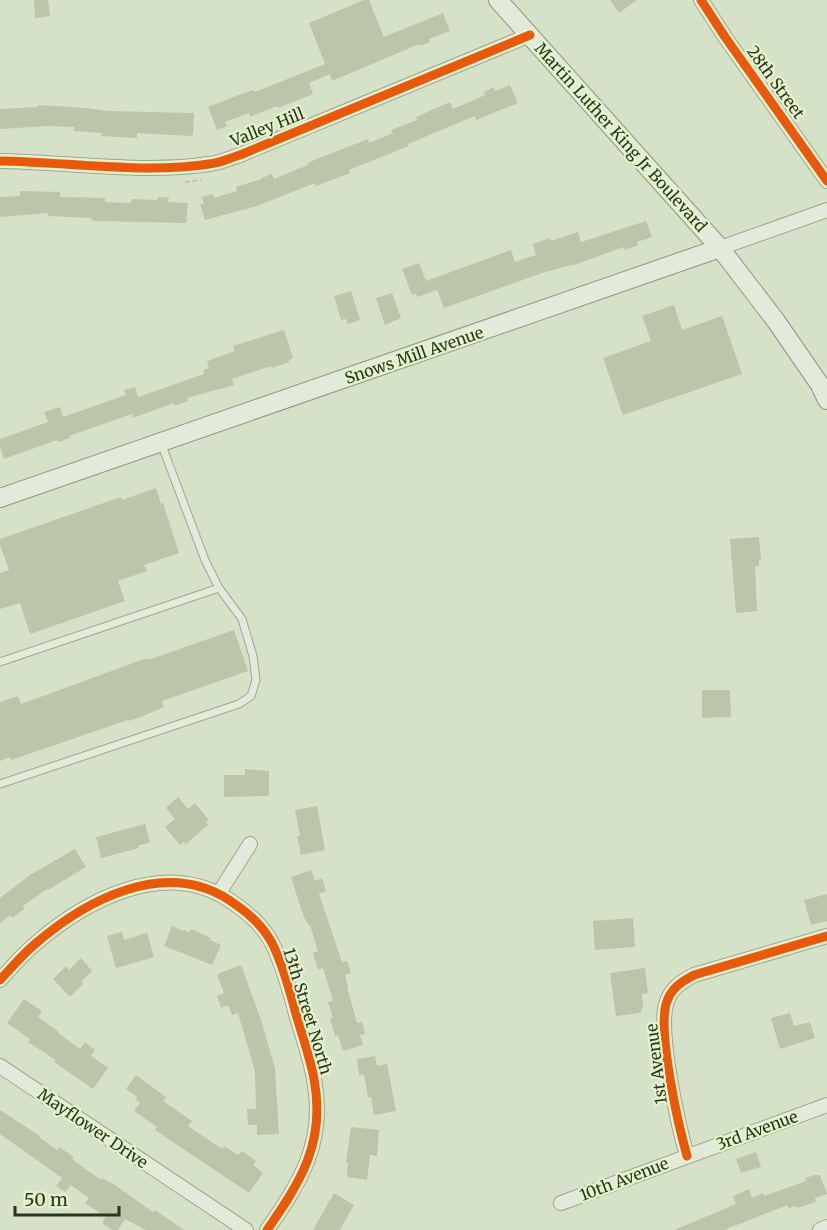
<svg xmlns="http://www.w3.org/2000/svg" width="827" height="1230" font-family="Merriweather,serif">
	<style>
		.building { fill: #bcc5a9 }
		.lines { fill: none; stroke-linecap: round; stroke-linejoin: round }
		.service-casing { stroke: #9da692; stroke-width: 9 }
		.minor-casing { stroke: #9da692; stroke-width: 16 }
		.secondary-casing { stroke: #8e9682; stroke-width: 20 }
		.path { stroke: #bbc2b2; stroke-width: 2; stroke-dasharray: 4.5 3; stroke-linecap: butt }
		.service { stroke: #e2eada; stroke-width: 7 }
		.minor { stroke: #e2eada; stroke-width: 14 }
		.secondary { stroke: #e2eada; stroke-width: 18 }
		.cycleway-casing { stroke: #e1f4cd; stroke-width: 13 }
		.cycleway { stroke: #e8590c; stroke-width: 9 }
		.labels { text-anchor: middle; stroke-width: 4.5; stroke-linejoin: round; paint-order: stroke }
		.street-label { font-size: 16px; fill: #2d331c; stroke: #e1f4cd }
	</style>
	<rect width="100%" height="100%" fill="#d5e2c8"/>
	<path class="building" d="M34 0H48L50 16 35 18Z
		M364 0H369L384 37 443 13 450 31 429 39 430 42 420 46 419 44 332 81 330 74 309 83 313 94 278 108 277 106 250 117 249 113 225 122 227 126 217 130 208 107 252 90 255 92 325 64 309 23Z
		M610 0H637L619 13Z
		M510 85 518 103 476 120 475 116 408 144 409 146 349 170 350 173 316 186 315 183 257 206 205 220 200 204H204L202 197 213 194 214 198 237 191 236 187 262 179V178L272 174 274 179 308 165 307 163 350 146 368 139 369 143 393 133 391 130 417 120 416 117 450 102 453 109 485 95 484 92 494 87 495 91Z
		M38 105 86 108 108 111 194 113 193 133 192 136 137 133V138L101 136 102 133 74 131V127L48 126 0 129V109L38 107Z
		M20 191 60 192V197L105 198V202L131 203V199L158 200V197L169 198 168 202 188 203 186 223 93 221 91 218 48 216V213L0 217V197L20 196Z
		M646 221 652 237 637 242 638 245 625 250 624 247 571 266V265L542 273 444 308 437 290 417 297 416 293 412 295 402 269 419 263 426 281 511 250 515 262 536 255 533 244 550 238 551 241 578 232 581 242Z
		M351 291 360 320 348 324 346 319 341 320 334 296Z
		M392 293 401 318 385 325 376 298Z
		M674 305 682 330 722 316 742 374 623 415 603 358 651 341 642 316Z
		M284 330 293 358 289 360V362L272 368 271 366 232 379 234 385 187 398 188 401 175 406 174 403 133 418 132 414 69 436 70 438 58 442 57 440 4 459 0 447V439L48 422 44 412 60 407 63 417 126 395 124 390 135 387 138 397 204 374 203 370 209 368 207 361 235 351 233 346Z
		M156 488 161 504 163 503 179 553 144 565 147 571 118 581 125 601 30 634 20 603 0 609V573L9 570 0 545V539L121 497 122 500Z
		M759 537 761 560H759V566H755L757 611 736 613 730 539Z
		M234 630 248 671 162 701 164 707 143 716 128 721V720L11 760 10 757 0 761V702L18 696 21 704 147 658 148 660Z
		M702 690H730L731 717 702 718Z
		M245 769 269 771V796L224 797V775H245Z
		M178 797 188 809 195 803 209 820 206 822 208 825 186 844 184 842 180 845 165 827 175 819 166 808Z
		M317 806 325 850 301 855 297 836H300L295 810Z
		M145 824 150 842 138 846 139 848 101 858 96 837Z
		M75 849 86 867 48 890 47 889 23 906 24 909 12 918 10 915 0 923V898L30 875Z
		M311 870 315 881 322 878 326 891 319 894 342 962 347 961 351 973 345 975 348 987H347L357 1023 362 1022 365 1034 360 1035 363 1045 343 1051 338 1035 335 1036 330 1019 333 1018 328 1002 333 1001 323 968 318 970 313 953 318 951 310 925H308L302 912 291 877Z
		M827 894V921L811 925 804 900Z
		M633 918 635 947 595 950 593 921Z
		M172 926 183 931 184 930 189 932 191 929 211 938 210 940 221 945 212 965 164 946Z
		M122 932 124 940 147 933 154 957 116 968 107 936Z
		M81 958 92 971 81 982 83 984 70 997 53 979 66 966 69 970Z
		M241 965 261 1020 275 1068 279 1134 257 1135V1125H248L247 1109H256L255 1071 238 1013 232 1015 228 1005 221 1008 217 996 224 993 217 974Z
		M645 968 648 993 642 994 643 1007 640 1013 616 1016 610 973Z
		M24 999 42 1011 38 1017 59 1032 58 1033 80 1049 85 1042 95 1050 91 1056 108 1068 93 1089 54 1062 56 1060 28 1042 30 1039 7 1023Z
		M790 1013 794 1026 810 1022 815 1038 780 1049 771 1018Z
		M375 1056 377 1066 387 1064 396 1111 374 1115 371 1097H368L364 1074 359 1075 357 1059Z
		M136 1075 166 1097 163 1101 192 1121 188 1126 222 1149 224 1146 238 1155 242 1151 256 1161 253 1165 263 1173 249 1193 155 1130 157 1127 134 1111 140 1103 136 1100 137 1097 126 1089Z
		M0 1110 40 1136 39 1137 57 1150 59 1147 74 1157 72 1159 81 1166 101 1180 102 1178 115 1185 153 1212 155 1210 184 1230H146L125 1219 118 1230H112L102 1223 106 1217 85 1203 89 1198 71 1185 65 1192 56 1186 62 1178 0 1134Z
		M351 1127 379 1130 377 1156 370 1155 367 1180 347 1177 348 1162H346Z
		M756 1152 761 1167 741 1173 736 1159Z
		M815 1175H820L827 1194 815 1198 816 1202 797 1208 796 1206 788 1208 787 1205 724 1230H674L736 1204 733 1196 749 1189 752 1198 763 1193 764 1196 806 1181 805 1178Z
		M334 1193 354 1205 340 1230H313Z"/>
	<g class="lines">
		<g class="service-casing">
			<path id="service" d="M0 662 219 588
				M0 784 239 704 251 696 256 680 253 656 242 619 219 588 205 560 161 443"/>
		</g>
		<g class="minor-casing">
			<path id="minor" d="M701 0 725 37 827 181
				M0 161C66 162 145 174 209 164 220 163 230 158 240 155L530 35
				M720 248 827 210
				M219 893 250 844
				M0 980C11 968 22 955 35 944 86 900 164 858 229 900 247 912 263 925 273 945 283 966 290 991 296 1014 302 1035 310 1057 314 1079 326 1142 301 1181 267 1230
				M0 1066 246 1230
				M687 1156C678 1124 658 1034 666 1004 671 988 681 982 694 975L827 936
				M561 1203 827 1105
				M820 1230 827 1227"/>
		</g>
		<g class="secondary-casing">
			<path id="secondary" d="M498 0 720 248 776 321 820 385 827 400
				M0 498 720 248"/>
		</g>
		<path class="path" d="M185 182 201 180"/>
		<use href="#service" class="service"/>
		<use href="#minor" class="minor"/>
		<use href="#secondary" class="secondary"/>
		<g class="cycleway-casing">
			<path id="cycleway" d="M701 0 725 37 827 181
				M0 161C66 162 145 174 209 164 220 163 230 158 240 155L530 35
				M0 980C11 968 22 955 35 944 86 900 164 858 229 900 247 912 263 925 273 945 283 966 290 991 296 1014 302 1035 310 1057 314 1079 326 1142 301 1181 267 1230
				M687 1156C678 1124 658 1034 666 1004 671 988 681 982 694 975L827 936"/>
		</g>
		<use href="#cycleway" class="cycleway"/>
	</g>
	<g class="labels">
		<g class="street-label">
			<text transform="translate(776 82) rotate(54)" y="6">28th Street</text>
			<text transform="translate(267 127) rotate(-22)" y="6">Valley Hill</text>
			<text transform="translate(621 137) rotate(48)" y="6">Martin Luther King Jr Boulevard</text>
			<text transform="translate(414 355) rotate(-19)" y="6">Snows Mill Avenue</text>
			<text transform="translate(308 1011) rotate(73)" y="6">13th Street North</text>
			<text transform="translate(656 1064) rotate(-97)" y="6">1st Avenue</text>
			<text transform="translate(93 1128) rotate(34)" y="6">Mayflower Drive</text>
			<text transform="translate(757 1130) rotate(-20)" y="6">3rd Avenue</text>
			<text transform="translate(624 1179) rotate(-21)" y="6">10th Avenue</text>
		</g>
	</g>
	<path d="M15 1206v9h104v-9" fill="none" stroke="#2d331c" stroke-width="3"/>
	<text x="24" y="1206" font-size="18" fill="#2d331c" stroke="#e1f4cd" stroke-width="4.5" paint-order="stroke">50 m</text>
</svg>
